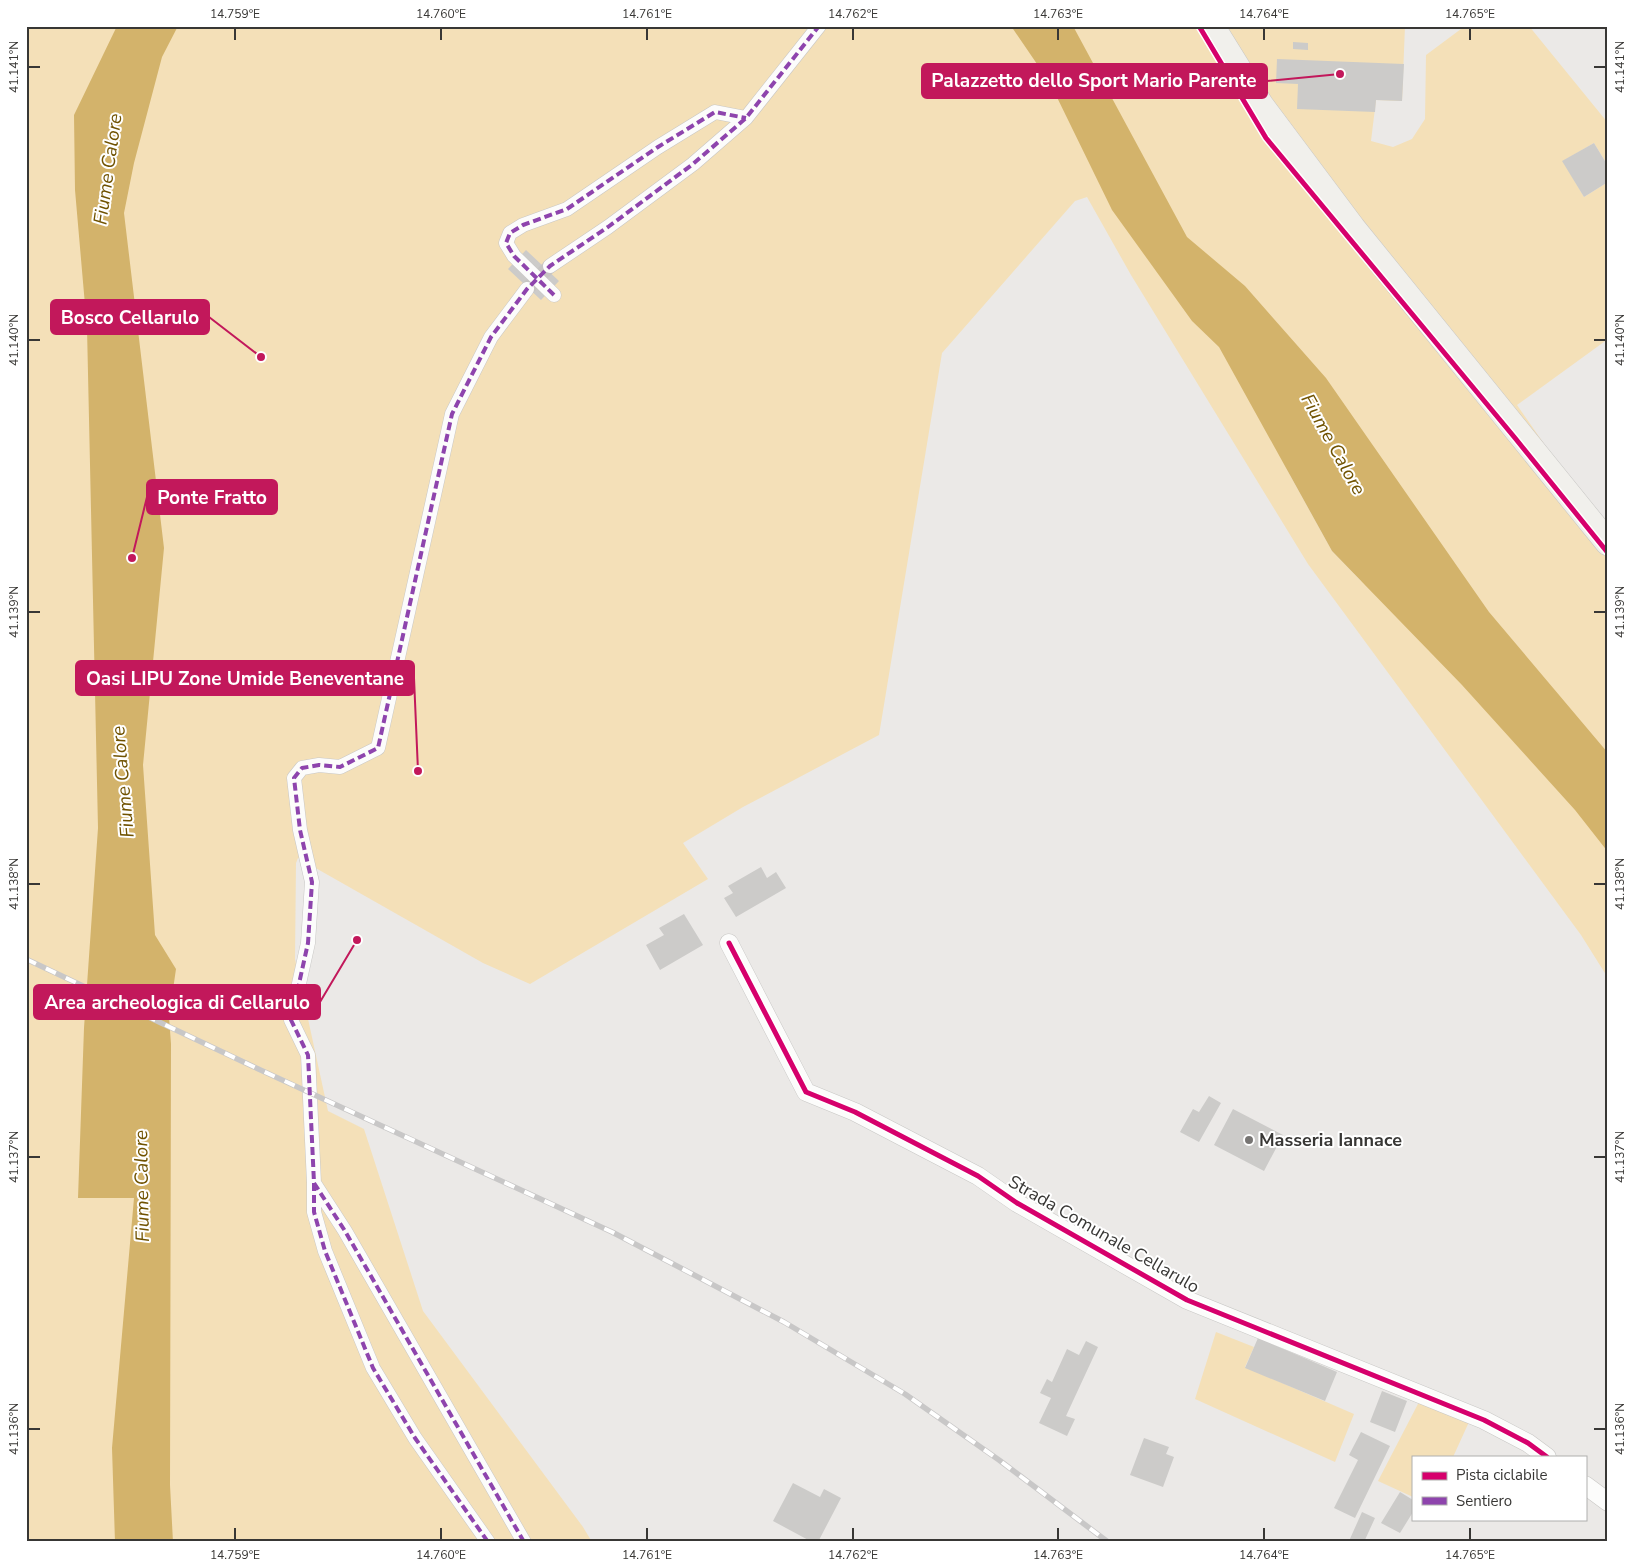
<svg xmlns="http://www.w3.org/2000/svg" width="1634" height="1568" font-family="'Nunito Sans',sans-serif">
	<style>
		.green { fill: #f4e0b8; fill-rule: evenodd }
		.water { fill: #d3b36b }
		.building { fill: #cccbc9 }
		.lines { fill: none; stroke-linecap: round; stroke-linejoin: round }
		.pedestrian-tunnel { stroke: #c7c5c3; stroke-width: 14; stroke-dasharray: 14 7; stroke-linecap: butt }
		.pedestrian-casing { stroke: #c8c7c5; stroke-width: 15 }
		.minor-casing { stroke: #c8c7c5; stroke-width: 19 }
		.secondary-casing { stroke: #c8c7c5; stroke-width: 26 }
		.pedestrian { stroke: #fcfcfb; stroke-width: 14 }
		.minor { stroke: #fcfcfb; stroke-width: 18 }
		.secondary { stroke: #f1f0ec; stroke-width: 25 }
		.rail-casing { stroke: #c8c7c7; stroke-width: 5.5 }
		.rail { stroke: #fff; stroke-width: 4; stroke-dasharray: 11; stroke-linecap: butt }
		.quiet { stroke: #8e44ad; stroke-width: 4; stroke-dasharray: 8 4; stroke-linecap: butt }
		.cycleway-casing { stroke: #fff; stroke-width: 8 }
		.cycleway { stroke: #d6006c; stroke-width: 5 }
		.ticks { fill: none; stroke: #383735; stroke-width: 2 }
		.poi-dot { fill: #777573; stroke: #fff; stroke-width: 2 }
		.labels { text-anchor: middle; stroke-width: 4; stroke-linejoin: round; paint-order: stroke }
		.poi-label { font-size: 18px; font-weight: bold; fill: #383735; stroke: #fff; text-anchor: start }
		.street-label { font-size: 18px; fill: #383735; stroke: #fff }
		.water-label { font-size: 19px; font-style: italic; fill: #705200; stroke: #fff }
		.leader { fill: none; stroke: #c2185b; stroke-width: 2 }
		.callout-dot { fill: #c2185b; stroke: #fff; stroke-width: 2 }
		.callout { fill: #c2185b; stroke: #c2185b; stroke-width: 2 }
		.callout-label { font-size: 19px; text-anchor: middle; font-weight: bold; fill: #fff }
		.neatline { fill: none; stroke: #383735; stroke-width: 2 }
		.ticks-label { font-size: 12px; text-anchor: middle; fill: #383735 }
	</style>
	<rect width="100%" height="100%" fill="#ebe9e7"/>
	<path class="green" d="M26 26H1405L1402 101 1376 100 1371 141 1393 147 1412 139 1425 119 1426 55 1465 26H1529L1608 123V166L1594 143 1563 161 1584 197 1608 182V339L1517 405 1608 536V978L1581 935 1308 564 1131 275 1087 197 1075 201 942 353 879 735 743 807 683 843 708 879 530 984 483 963 298 858 296 863 295 959 328 1111 364 1129 423 1311 583 1527 592 1542H26ZM1286 468 1362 582 1332 551Z
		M1216 1332 1254 1347 1245 1367 1354 1414 1335 1462 1195 1399Z
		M1420 1400 1469 1422 1453 1457H1413V1497L1378 1481Z"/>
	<path class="water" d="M117 26H178L162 57 134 163 124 213 164 548 143 765 155 935 176 969 169 1017 171 1044 170 1485 173 1542H115L112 1448 134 1198H78L84 1028 98 828 87 328 75 190 74 115Z
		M1011 26H1073L1187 237 1245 286 1326 378 1489 612 1608 753V852L1575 810 1462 685 1332 551 1219 347 1192 321 1112 210 1050 83Z"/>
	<path class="building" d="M1293 42 1308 43V50L1293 49Z
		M1277 59 1404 64 1402 101 1376 100 1375 112 1297 109 1298 84 1276 83Z
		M1594 143 1608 166V182L1584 197 1562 161Z
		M526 250 559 281 541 300 508 269Z
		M761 867 767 878 776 872 786 888 736 917 724 898 733 893 728 886Z
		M684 914 703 945 660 970 646 945 664 935 659 928Z
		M1209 1096 1221 1103 1199 1142 1180 1132 1193 1109 1199 1112Z
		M1233 1109 1283 1135 1264 1171 1214 1145Z
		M1258 1338 1337 1372 1325 1401 1245 1368Z
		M1086 1341 1098 1347 1066 1416 1075 1419 1067 1436 1039 1423 1051 1398 1040 1393 1047 1379 1052 1382 1067 1349 1079 1355Z
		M1382 1391 1407 1401 1395 1432 1370 1422Z
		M1361 1432 1390 1446 1355 1518 1334 1508 1358 1460 1349 1455Z
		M1144 1438 1169 1447 1166 1454 1174 1457 1163 1487 1130 1475Z
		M793 1483 820 1497 824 1489 841 1498 818 1542H812L773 1521Z
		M1400 1492 1413 1500V1512L1400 1533 1381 1523Z
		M1362 1512 1375 1518 1364 1542H1352L1349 1541Z"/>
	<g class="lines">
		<path class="pedestrian-tunnel" d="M527 289 550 266"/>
		<g class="pedestrian-casing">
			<path id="pedestrian" d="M550 266 608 227 693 164 746 118 819 26
				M554 295 514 256 506 243 510 233 523 225 567 209 658 147 715 112 746 118
				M314 1184V1212L325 1251 373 1368 415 1438 488 1542
				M524 1542 345 1231 314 1183 308 1055 291 1020 308 943 312 882 300 830 294 778 302 768 319 765 340 767 378 748 452 414 491 337 527 289"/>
		</g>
		<g class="minor-casing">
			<path id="minor" d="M729 943 806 1092 855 1112 978 1176 1017 1203 1187 1300 1484 1420 1528 1443 1547 1457
				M1585 1485 1608 1502"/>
		</g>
		<g class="secondary-casing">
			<path id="secondary" d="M1212 26 1261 105 1353 228 1608 543"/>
		</g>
		<use href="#pedestrian" class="pedestrian"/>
		<use href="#minor" class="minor"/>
		<use href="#secondary" class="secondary"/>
		<g class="rail-casing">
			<path id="rail" d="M26 959 252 1066 612 1232 784 1322 905 1394 999 1460 1108 1542"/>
		</g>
		<use href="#rail" class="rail"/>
		<path class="quiet" d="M554 295 514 256 506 243 510 233 523 225 567 209 658 147 715 112 746 118
			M314 1183V1212L325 1251 373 1368 415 1438 488 1542
			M524 1542 345 1231 314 1183 308 1055 291 1020 308 943 312 882 300 830 294 778 302 768 319 765 340 767 378 748 452 414 491 337 527 289 550 266 608 227 693 164 746 118 819 26"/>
		<g class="cycleway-casing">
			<path id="cycleway" d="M1199 26 1266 138 1515 438 1608 553
				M729 943 806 1092 855 1112 978 1176 1017 1203 1187 1300 1484 1420 1528 1443 1547 1457"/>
		</g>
		<use href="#cycleway" class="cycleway"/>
	</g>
	<path class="ticks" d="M235 28V40M441 28V40M647 28V40M853 28V40M1058 28V40M1264 28V40M1470 28V40M28 67H40M1594 67H1606M28 340H40M1594 340H1606M28 612H40M1594 612H1606M28 884H40M1594 884H1606M28 1157H40M1594 1157H1606M28 1429H40M1594 1429H1606M235 1528V1540M441 1528V1540M647 1528V1540M853 1528V1540M1058 1528V1540M1264 1528V1540M1470 1528V1540"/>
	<circle class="poi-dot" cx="1249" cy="1140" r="5"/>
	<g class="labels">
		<g class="poi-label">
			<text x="1259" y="1146">Masseria Iannace</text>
		</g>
		<g class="street-label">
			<text transform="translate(1104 1234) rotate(30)" y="6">Strada Comunale Cellarulo</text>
		</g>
		<g class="water-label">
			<text transform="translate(107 169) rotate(-82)" y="7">Fiume Calore</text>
			<text transform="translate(1334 444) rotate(61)" y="7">Fiume Calore</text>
			<text transform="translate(122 782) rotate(-95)" y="7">Fiume Calore</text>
			<text transform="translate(141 1186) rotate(-91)" y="7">Fiume Calore</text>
		</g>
	</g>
	<path class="leader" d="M1340 74L1267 81M261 357L209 317M132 558L147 497M418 771L414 678M357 940L320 1002"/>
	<g class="callout-dot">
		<circle cx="1340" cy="74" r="5"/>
		<circle cx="261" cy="357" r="5"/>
		<circle cx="132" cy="558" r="5"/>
		<circle cx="418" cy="771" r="5"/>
		<circle cx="357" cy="940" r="5"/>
	</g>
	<g class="callout">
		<rect x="922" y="64" width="345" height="34" rx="5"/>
		<rect x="51" y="300" width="158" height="34" rx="5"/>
		<rect x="147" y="480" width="130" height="34" rx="5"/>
		<rect x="76" y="661" width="338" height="34" rx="5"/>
		<rect x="34" y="985" width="286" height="34" rx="5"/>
	</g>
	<g class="callout-label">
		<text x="1094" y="87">Palazzetto dello Sport Mario Parente</text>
		<text x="130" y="324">Bosco Cellarulo</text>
		<text x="212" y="504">Ponte Fratto</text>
		<text x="245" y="685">Oasi LIPU Zone Umide Beneventane</text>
		<text x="177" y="1009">Area archeologica di Cellarulo</text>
	</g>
	<rect width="1634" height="1568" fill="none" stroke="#ffffff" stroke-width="55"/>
	<rect x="1412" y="1456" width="175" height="65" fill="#ffffff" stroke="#afafae"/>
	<rect x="1422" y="1472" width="25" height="8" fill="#d6006c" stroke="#afafae"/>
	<text x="1456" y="1480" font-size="15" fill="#383735">Pista ciclabile</text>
	<rect x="1422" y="1497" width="25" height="8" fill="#8e44ad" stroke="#afafae"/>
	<text x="1456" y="1506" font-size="15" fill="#383735">Sentiero</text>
	<rect x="28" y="28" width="1578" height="1512" class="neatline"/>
	<g class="ticks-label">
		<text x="235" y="18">14.759°E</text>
		<text x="441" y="18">14.760°E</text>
		<text x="647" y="18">14.761°E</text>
		<text x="853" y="18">14.762°E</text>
		<text x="1058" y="18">14.763°E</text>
		<text x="1264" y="18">14.764°E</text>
		<text x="1470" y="18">14.765°E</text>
		<text transform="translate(14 67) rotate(-90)" y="4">41.141°N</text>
		<text transform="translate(1620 67) rotate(-90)" y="4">41.141°N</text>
		<text transform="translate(14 340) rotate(-90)" y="4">41.140°N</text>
		<text transform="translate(1620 340) rotate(-90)" y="4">41.140°N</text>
		<text transform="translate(14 612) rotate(-90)" y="4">41.139°N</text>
		<text transform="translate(1620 612) rotate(-90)" y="4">41.139°N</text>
		<text transform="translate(14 884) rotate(-90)" y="4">41.138°N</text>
		<text transform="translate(1620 884) rotate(-90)" y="4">41.138°N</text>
		<text transform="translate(14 1157) rotate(-90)" y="4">41.137°N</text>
		<text transform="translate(1620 1157) rotate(-90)" y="4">41.137°N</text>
		<text transform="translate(14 1429) rotate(-90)" y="4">41.136°N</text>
		<text transform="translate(1620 1429) rotate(-90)" y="4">41.136°N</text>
		<text x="235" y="1559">14.759°E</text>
		<text x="441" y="1559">14.760°E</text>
		<text x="647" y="1559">14.761°E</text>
		<text x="853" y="1559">14.762°E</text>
		<text x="1058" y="1559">14.763°E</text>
		<text x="1264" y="1559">14.764°E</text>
		<text x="1470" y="1559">14.765°E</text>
	</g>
</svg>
